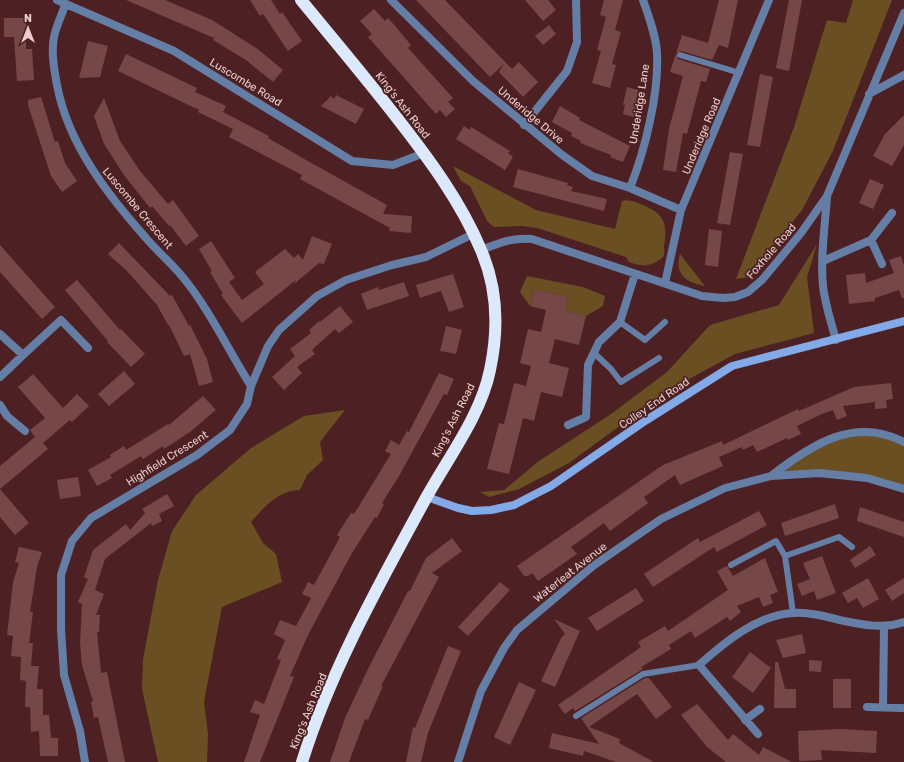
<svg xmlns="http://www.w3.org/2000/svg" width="904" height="762" font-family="Rubik,sans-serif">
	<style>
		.green { fill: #694f22 }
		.building { fill: #764747 }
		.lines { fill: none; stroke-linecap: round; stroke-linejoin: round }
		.lane { stroke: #657ea6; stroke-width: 6 }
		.street { stroke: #657ea6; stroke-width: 8 }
		.secondary { stroke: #82a9e8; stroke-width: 8 }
		.highway { stroke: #dce8fc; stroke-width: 12 }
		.labels { text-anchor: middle; stroke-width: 3.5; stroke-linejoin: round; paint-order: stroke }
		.street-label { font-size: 11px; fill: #eacdcc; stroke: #4d2123 }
	</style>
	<rect width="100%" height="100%" fill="#4d2123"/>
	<path class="green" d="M853 0H892L833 151 802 210 749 277 736 279 794 127 827 20 846 23Z
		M453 166 536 210 615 229 622 201C628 199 636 202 643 205 664 214 668 223 664 246 664 250 665 253 663 257 651 267 643 267 629 262L626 257 537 228 522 226 494 227 487 221 470 186 461 181Z
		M817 244 807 277 814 333 735 354 669 390 569 463 519 489 489 497 480 492 504 490 539 461 611 414 667 372 710 325 779 305Z
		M680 254 705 286C687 283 674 275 680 254Z
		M527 276 583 287 605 296 603 306 586 316 565 311 568 297 534 289 530 306 520 292Z
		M345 410 320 442 323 460 307 475 300 490C279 490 264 507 251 522L263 543 276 554 282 582 222 607 204 702 208 734 207 762H158L142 689 143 659 158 580 172 531 196 495 251 448 304 416Z
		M856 433 904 442V489L867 478 771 476 815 444Z"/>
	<path class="building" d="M126 0H165L212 20 259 50 283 70 273 82 246 60 213 40 214 38Z
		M250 0H271L280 14 282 12 302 41 288 51 263 14 260 16Z
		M416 0H445L512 69 519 62 538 82 523 97 499 72 504 64 490 77Z
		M525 0H548L556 10 543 21Z
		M604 0H623L615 30 621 32 612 64 616 65 610 88 592 83 601 51 597 50 606 17 600 15Z
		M719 0H738L728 48 719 45 712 60 681 51 676 53 678 59 710 69 706 82 701 81 687 134 683 133 676 172 663 170 669 129 683 76 670 72 682 35 708 43Z
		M789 0H802L789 71 776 68Z
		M374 9 385 21 388 18 396 27 411 45 408 48 453 98 448 102 455 109 446 117 440 110 436 114 368 37 372 34 360 21Z
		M4 18H26V49H32L34 80 17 81 14 37H4Z
		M549 25 556 34 543 45 535 36Z
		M88 41 108 46 100 77 79 78Z
		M126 54 197 88 195 92 226 106 223 112 269 136 268 138 306 160 387 205 383 214 412 216 411 233 389 231 390 228 300 179 302 175 229 137 233 129 198 112 199 110 118 71Z
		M760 74 773 77 760 147 747 145Z
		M627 87 638 90 634 117 623 114 625 105H623Z
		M336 95 364 109 356 124 321 106 331 96 334 99Z
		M41 97 55 142 58 141 65 163 77 181 62 192 51 176 28 105V100Z
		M104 98 120 141 140 171 168 204 173 200 199 236 186 246 170 225 169 226 152 206 150 208 124 175 104 144 94 116Z
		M560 106 580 118 579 120 630 146 623 162 610 157 611 155 580 143 581 141 571 136 572 133 552 122Z
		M904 115V145L892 166 873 156 885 134Z
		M464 126 470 130 471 127 510 151 508 153 513 157 505 170 456 139Z
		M730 152 743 154 730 225 717 223Z
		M518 169 568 183 567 185 573 187 571 191 607 199 604 211 513 187Z
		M870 179 884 185 873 209 859 203Z
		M709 229 722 231 718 267 705 265Z
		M312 236 332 244 324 264 319 263 294 284 296 280 242 323 221 295 223 294 210 272 212 271 199 249 211 241 235 278 229 282 242 300 264 284 255 272 285 249 294 258 298 254 303 260Z
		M119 243 170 296 172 295 189 326 190 325 207 359 213 382 199 386 190 354 184 356 169 325H168L157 305 127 271 108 254Z
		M0 245 55 307 42 319 0 272Z
		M901 256 904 266V298H902L899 290 875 298V301L849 304 846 275 865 273 866 283 894 273 889 260Z
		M453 274 464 307 449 312 441 291 420 298 416 285Z
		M77 280 120 330 121 329 145 354 131 367 107 342 108 341 65 290Z
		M404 282 409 296 367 310 361 294 378 287 379 290Z
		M534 289 568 297 565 311 586 316 579 345 555 339 549 363 569 368 562 397 541 392 534 421 523 418 509 474 487 469 499 423 504 424 514 383 526 386 531 366 520 363 528 329 541 332 546 310 530 306Z
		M340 306 353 322 339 333 335 329 312 350 315 354 297 367 302 373 284 390 272 377 295 356 290 349 311 333 309 330 319 321 320 322Z
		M446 326 462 330 456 354 440 351Z
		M124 371 135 384 109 406 98 394Z
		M439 373 454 379 447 395 444 394 399 476 382 503 384 504 377 518 375 517 352 553 308 635 290 676 294 677 260 762H244L260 715 250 712 255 700 264 704 281 660 277 659 285 640 274 634 280 620 296 626 311 598 302 594 308 582 314 585 340 537 337 535 351 513 354 514 391 454 385 451 391 440 399 445 407 431 409 432Z
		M33 374 63 408 77 394 89 406 72 422 70 420 43 443 48 449 0 489 29 523 15 535 0 517V466L35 437 30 430 45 418 18 387Z
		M891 383 893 399 886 400 887 408 875 409V402L843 406 847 416 837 420 833 410 822 414 797 426 801 434 788 440 787 438 757 452 753 445 743 450 742 447 719 457 723 466 680 485 675 475 644 497 648 503 610 531 604 523 571 547 577 554 538 581 532 573 528 576H524L517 566 663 465 722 441 723 445 798 409 799 411 854 387Z
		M203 396 216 410 190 432 164 449 163 446 143 459 141 456 110 475 112 478 97 486 88 470 111 457 110 455 124 446 126 450 168 424 169 425Z
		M78 477 81 496 60 499 57 480Z
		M167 494 174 506 159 514 162 521 152 526 151 523 105 559 95 590 104 594 96 615H100L99 632H97L101 673 107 672 125 762H108L98 717 94 718 91 702 93 701 82 665 80 642 82 604 78 602 88 579 84 577 93 550 126 524 130 530 145 513 142 509Z
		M835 504 839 518 785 536 781 523Z
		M860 507 904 522V537L857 521Z
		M759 511 767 525 717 552 714 547 653 587 644 574 698 538 700 542Z
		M452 538 462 551 432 573 439 577 381 686H383L368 720 365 719 349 762H330L345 718 367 671 408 591H410L426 558Z
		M870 546 876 555 855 568 850 560Z
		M19 547 42 552 37 567 30 612H33L29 643H33L31 666H39L37 689H43V715H49L51 738H58V756H40L39 731 31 732 30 707H25L26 681 20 680 21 657 11 656 13 636 7 635 13 582 19 563 15 562Z
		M822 556 836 593 817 600 814 591 802 596 797 584 810 579 803 563Z
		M765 558 778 592 770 595 773 603 763 607 759 597 737 606 741 612 730 621 727 617 695 638 691 631 669 645 671 649 641 667 643 669 575 711 573 708 565 714 558 705 641 647 638 642 665 626 668 631 728 590 717 571 727 566 733 576Z
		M868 578 879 599 863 608 857 598 848 603 842 593Z
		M904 578V593L892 601 885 590Z
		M500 582 510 590 468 636 458 627Z
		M636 588 644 601 597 631 588 618Z
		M554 619 580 631 555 687 541 681 561 638 565 634Z
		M802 634 806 653 783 658 776 640Z
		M448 646 461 651 428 733 421 762H406L413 727 415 728Z
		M750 652 771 668 753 693 732 677Z
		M809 660 822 661 821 672 809 671Z
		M775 662H778L785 689H796V708H774Z
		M645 678H649L672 707 656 719 637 694 589 727 620 739 619 743 654 762H616L584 751 583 756 549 748 552 733 599 744 581 718Z
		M833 679H851V708H833Z
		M519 682 536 690 510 745 494 737Z
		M697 704 728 740 733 734 759 755 763 747 792 762H726L707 747 681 715Z
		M840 729 877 731 876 753 821 750 822 760 799 761 798 731Z"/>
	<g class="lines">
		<path class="lane" d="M680 55 740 73
			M620 322 645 340 665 322
			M594 353 611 369 621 382 659 358
			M785 556 839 537 852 547
			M731 565 776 541 785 556 793 613
			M576 716 643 674 699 665"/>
		<path class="street" d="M57 0 174 51 352 161 393 165 424 153
			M391 0 473 81 561 154 592 176 630 188 681 210
			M65 5C62 15 56 26 54 37 51 52 54 69 57 85 68 144 107 194 146 238 157 251 170 262 181 275 209 308 228 350 251 386
			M869 94 904 75
			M524 125 567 71 577 42 576 0
			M630 188C645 150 659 94 657 53 656 36 649 17 643 0
			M827 197C825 226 820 257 823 286 825 304 831 322 836 340
			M871 240 882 264
			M481 250C500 243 512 237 532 239L702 296 723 298 735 297 748 292 762 280 801 233 827 196 904 13
			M823 261 871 240 892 213
			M665 283 681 210 769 0
			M0 334 23 355 61 320 88 348
			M0 377 23 355
			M0 405 7 416 25 431
			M568 425 586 417 588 365 599 342 620 322 635 274
			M771 476C811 445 854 416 904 442
			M867 707 902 708
			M883 707 884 626
			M745 720 760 709
			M758 734 699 665C725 642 757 615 793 613 810 612 828 617 844 621 864 625 884 629 904 622
			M85 762 80 731 64 675 61 629V575L72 541 91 518 197 455 230 430 247 404 251 386 268 346 279 330 317 296 346 280 392 265 426 257 473 234
			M458 762 481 691 504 648 517 630 593 566 661 519 725 488 771 476 819 473 867 478 904 489"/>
		<path class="secondary" d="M427 497 458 508 472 511 491 510 514 505 551 486 645 421 732 366 904 321"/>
		<path class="highway" d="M301 0C333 39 366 78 397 118 429 159 461 202 481 250 498 289 499 328 490 370 481 415 448 458 426 498 380 583 331 669 302 762"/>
	</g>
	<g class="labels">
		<g class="street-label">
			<text transform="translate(246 82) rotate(31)" y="4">Luscombe Road</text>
			<text transform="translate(639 104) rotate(-81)" y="4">Underidge Lane</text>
			<text transform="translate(403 105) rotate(52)" y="4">King's Ash Road</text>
			<text transform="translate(531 115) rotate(40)" y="4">Underidge Drive</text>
			<text transform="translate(701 136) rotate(-67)" y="4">Underidge Road</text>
			<text transform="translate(138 208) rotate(50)" y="4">Luscombe Crescent</text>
			<text transform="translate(771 251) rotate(-49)" y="4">Foxhole Road</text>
			<text transform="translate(654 403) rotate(-34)" y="4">Colley End Road</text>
			<text transform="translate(453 420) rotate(-63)" y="4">King's Ash Road</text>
			<text transform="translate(167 458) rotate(-32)" y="4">Highfield Crescent</text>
			<text transform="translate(570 572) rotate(-38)" y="4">Waterleat Avenue</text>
			<text transform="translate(308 711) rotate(-68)" y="4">King's Ash Road</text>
		</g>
	</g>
	<g transform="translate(28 28)" stroke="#4d2123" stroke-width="3" paint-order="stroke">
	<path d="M0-3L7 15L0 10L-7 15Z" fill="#eacdcc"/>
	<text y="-6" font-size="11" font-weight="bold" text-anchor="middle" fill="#eacdcc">N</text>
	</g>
</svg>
